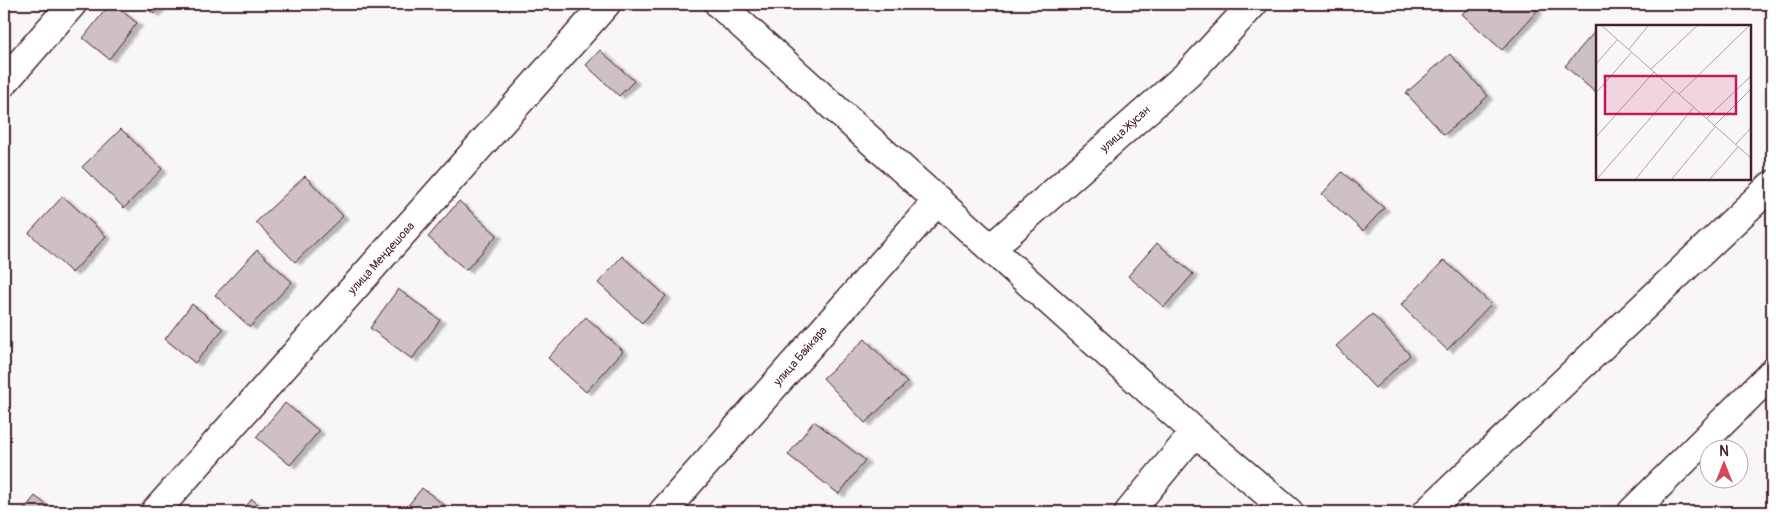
<svg xmlns="http://www.w3.org/2000/svg" width="1776" height="516" font-family="Pangolin,sans-serif">
	<style>
		.building { fill: #cdc1c4; stroke: #4a1f2b; filter: url(#shadow) }
		.lines { fill: none; stroke-linecap: round; stroke-linejoin: round }
		.minor-casing { stroke: #4a1f2b; stroke-width: 31 }
		.major-casing { stroke: #4a1f2b; stroke-width: 31 }
		.minor { stroke: #fff; stroke-width: 28 }
		.major { stroke: #fff; stroke-width: 28 }
		.labels { text-anchor: middle; stroke-width: 5; stroke-linejoin: round; paint-order: stroke }
		.street-label { font-size: 12px; fill: #4a1f2b; stroke: #fff }
		.inset-road { fill: none; stroke: #b2a0a5; stroke-width: 1 }
		.view { fill: #c2185b; fill-opacity: 0.15; stroke: #c2185b; stroke-width: 2.5 }
		.inset-edge { fill: none; stroke: #4a1f2b; stroke-width: 2.5 }
	</style>
	<defs>
		<filter id="shadow"><feDropShadow dx="5.5" dy="3" stdDeviation="1" flood-color="#0004"/></filter>
	</defs>
	<rect width="100%" height="100%" fill="#f8f6f7"/>
	<filter id="ink" filterUnits="userSpaceOnUse"><feTurbulence type="fractalNoise" baseFrequency=".02" numOctaves="2"/><feDisplacementMap in="SourceGraphic" scale="10" xChannelSelector="R" yChannelSelector="G"/><feConvolveMatrix kernelMatrix="1 2 1 2 8 2 1 2 1" color-interpolation-filters="sRGB"/></filter>
	<g filter="url(#ink)">
		<path class="building" d="M110 4H113L137 23 109 59 83 38Z
			M141 4H162L154 14Z
			M1472 4H1529L1537 11 1502 50 1462 14Z
			M1597 29V94L1565 66Z
			M600 50 634 81 619 96 586 65Z
			M1450 54 1488 96 1444 135 1406 93Z
			M121 129 162 169 124 208 82 167Z
			M1342 172 1384 208 1363 231 1322 194Z
			M305 176 343 216 295 262 256 222Z
			M63 196 106 236 72 273 29 233Z
			M459 201 497 235 466 270 428 237Z
			M1157 243 1193 274 1164 307 1128 276Z
			M257 250 292 282 250 327 215 295Z
			M622 256 666 296 642 323 598 283Z
			M1444 260 1491 304 1447 350 1401 305Z
			M398 289 440 320 412 359 370 328Z
			M192 304 223 329 195 363 165 339Z
			M1372 314 1410 355 1375 388 1336 346Z
			M586 317 623 351 586 392 548 358Z
			M865 339 907 383 865 423 823 378Z
			M285 403 319 431 290 465 256 437Z
			M814 421 865 460 839 494 788 455Z
			M422 488 453 512H403Z
			M35 496 55 512H22Z
			M252 499 268 512H241Z"/>
		<g class="lines">
			<g class="minor-casing">
				<path id="minor" d="M4 82 72 4
					M991 248 1188 74 1253 4
					M155 512 606 4
					M663 512 938 200
					M1129 512 1195 432
					M1427 512 1772 185
					M1632 512 1772 373"/>
			</g>
			<g class="major-casing">
				<path id="major" d="M719 4 1195 432 1289 512"/>
			</g>
			<use href="#minor" class="minor"/>
			<use href="#major" class="major"/>
		</g>
	</g>
	<g class="labels">
		<g class="street-label">
			<text transform="translate(1125 129) rotate(-42)" y="4">улица Жусан</text>
			<text transform="translate(381 258) rotate(-48)" y="4">улица Мендешова</text>
			<text transform="translate(800 356) rotate(-49)" y="4">улица Байкара</text>
		</g>
	</g>
	<g transform="translate(1596 25)">
		<rect width="155" height="155" fill="#f8f6f7"/>
		<path class="inset-road" d="M5 0 155 133M33 24 53 0M0 39 21 15M55 44 102 0M0 68 35 28M83 69 154 0M111 93 155 51M118 101 155 64M0 112 58 47M140 119 155 103M0 155 78 66M39 155 97 83M75 155 119 102M113 155 142 122"/>
		<path class="view" d="M9 51H140V89H9Z"/>
		<rect width="155" height="155" class="inset-edge"/>
	</g>
	<rect width="1776" height="516" fill="none" stroke="#fff" stroke-width="20"/>
	<rect x="10" y="10" width="1756" height="496" fill="none" stroke="#4a1f2b" stroke-width="2" filter="url(#ink)"/>
	<g transform="translate(1724 464)"><circle r="24" fill="#ffffff" stroke="#b7a5aa"/>
	<path d="M0-4L9 19L0 12L-9 19Z" fill="#d1495b"/>
	<text y="-8" font-size="14" font-weight="bold" text-anchor="middle" fill="#4a1f2b">N</text>
	</g>
</svg>
